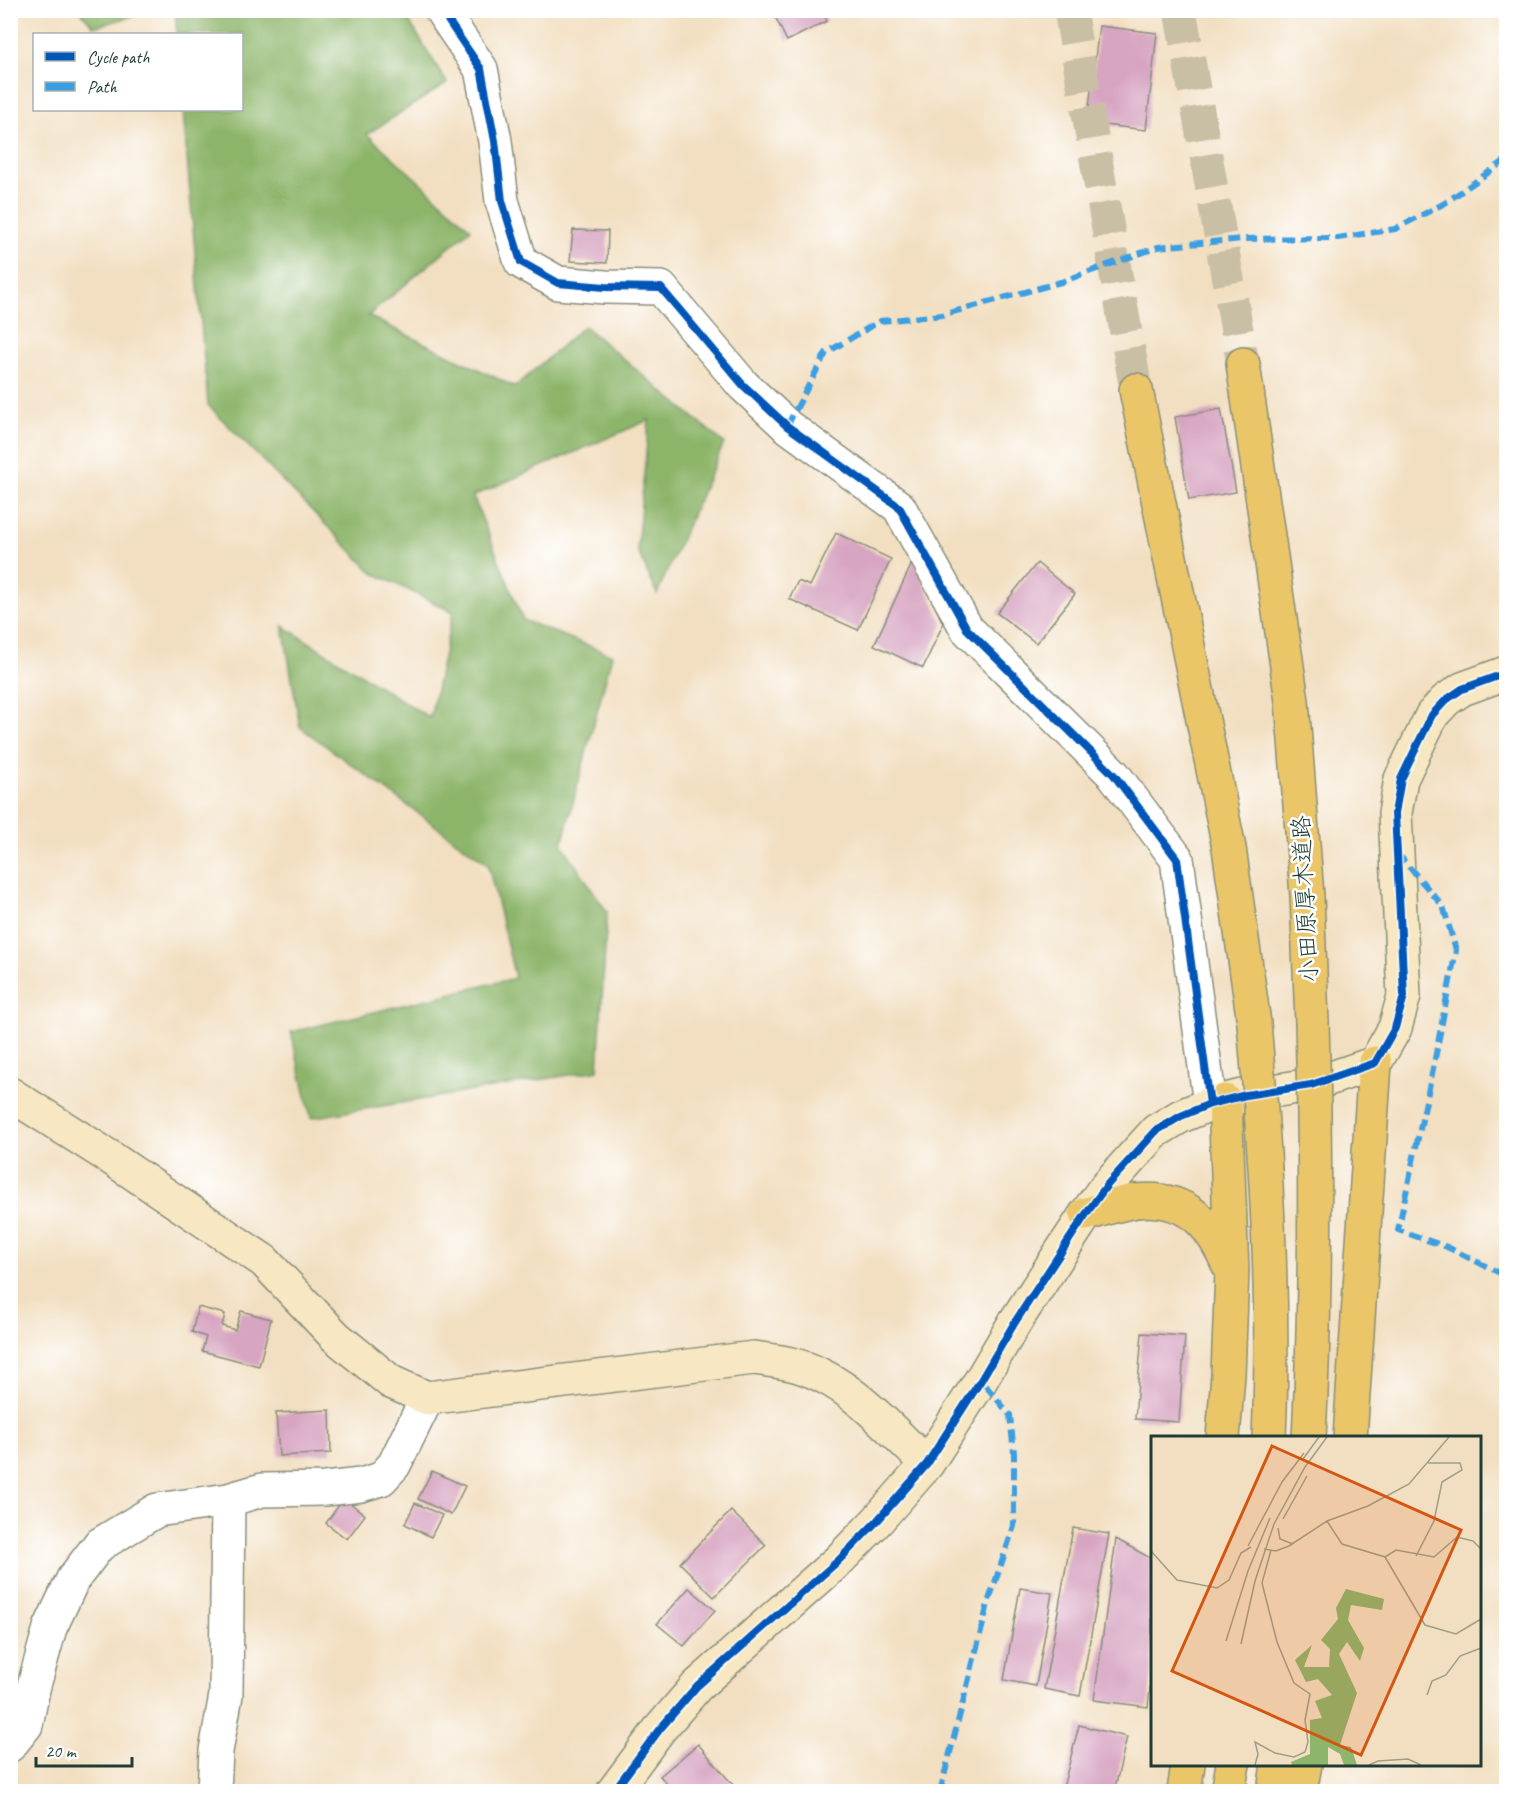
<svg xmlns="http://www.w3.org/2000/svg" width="1517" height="1802" font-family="Caveat,'Klee One',sans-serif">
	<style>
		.forest { fill: #8db56b; stroke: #567950; stroke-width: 1.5 }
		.building { fill: #d7a4c1 }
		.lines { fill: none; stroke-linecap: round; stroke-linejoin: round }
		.highway-tunnel { stroke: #c8bfa5; stroke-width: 33; stroke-dasharray: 33 16; stroke-linecap: butt }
		.street-casing { stroke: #888e7a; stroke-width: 36 }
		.secondary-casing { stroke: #888e7a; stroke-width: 36 }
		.highway-casing { stroke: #888e7a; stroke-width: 36 }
		.street { stroke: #fff; stroke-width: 33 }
		.secondary { stroke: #f7e8c3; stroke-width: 33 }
		.highway { stroke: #ebc669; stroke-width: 33 }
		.highway-bridge-casing { stroke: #888e7a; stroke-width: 36; stroke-linecap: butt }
		.highway-bridge { stroke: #ebc669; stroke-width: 33 }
		.quiet { stroke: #3c9ee2; stroke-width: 6; stroke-dasharray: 12 6; stroke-linecap: butt }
		.cycleway-casing { stroke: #fff; stroke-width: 11 }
		.cycleway { stroke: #0057b8; stroke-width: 8 }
		.labels { text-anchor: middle; stroke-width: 5; stroke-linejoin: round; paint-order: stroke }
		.street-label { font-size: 24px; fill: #1f3d34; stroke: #fff }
		.inset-road { fill: none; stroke: #9e9e89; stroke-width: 1.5 }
		.view { fill: #d45610; fill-opacity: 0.15; stroke: #d45610; stroke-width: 3 }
		.inset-edge { fill: none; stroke: #1f3d34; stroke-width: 3 }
	</style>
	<rect width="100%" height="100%" fill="#fff"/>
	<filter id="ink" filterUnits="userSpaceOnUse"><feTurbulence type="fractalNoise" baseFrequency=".0167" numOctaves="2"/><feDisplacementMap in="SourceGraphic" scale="12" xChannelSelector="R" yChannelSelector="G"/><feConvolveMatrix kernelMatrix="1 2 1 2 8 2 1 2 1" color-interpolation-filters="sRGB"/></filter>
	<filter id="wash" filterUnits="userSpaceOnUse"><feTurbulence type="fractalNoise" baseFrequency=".008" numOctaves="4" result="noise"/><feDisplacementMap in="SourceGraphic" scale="24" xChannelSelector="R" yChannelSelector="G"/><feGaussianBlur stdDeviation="1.35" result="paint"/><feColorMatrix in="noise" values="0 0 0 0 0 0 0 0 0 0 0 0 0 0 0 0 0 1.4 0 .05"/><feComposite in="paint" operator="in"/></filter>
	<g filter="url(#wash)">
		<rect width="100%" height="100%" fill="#f2dfc1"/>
		<path class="forest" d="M80 11H151L94 27Z
			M175 11H403L447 83 367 134 471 229 368 316 515 387 584 326 724 443 657 594 637 549 649 420 473 496 523 620 612 655 562 844 607 912 598 1070 311 1118 291 1032 515 978 488 864 300 727 283 626 430 718 453 612 373 573 208 405 183 110H242V34H177Z"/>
		<g id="blocks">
			<path class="building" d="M772 10H822L827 21 787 41Z
				M1099 26 1157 33 1146 130 1087 123Z
				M573 230 608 231 607 263 570 261Z
				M1221 409 1236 492 1189 500 1175 417Z
				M836 533 891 559 858 630 789 599 798 581 810 586Z
				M914 559 943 624 923 668 874 645Z
				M1037 563 1075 594 1036 643 997 613Z
				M198 1307 225 1314 222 1326 235 1330 241 1311 271 1319 259 1366 202 1351 206 1337 192 1332Z
				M1142 1333 1185 1336 1179 1422 1135 1419Z
				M330 1410 331 1453 279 1456 276 1413Z
				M432 1471 465 1486 451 1515 418 1499Z
				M344 1498 365 1515 347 1539 326 1523Z
				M415 1503 442 1515 431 1537 405 1524Z
				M731 1511 766 1545 714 1597 680 1563Z
				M1073 1528 1109 1534 1080 1696 1044 1689Z
				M1116 1539 1152 1559V1672L1148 1707 1094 1700Z
				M689 1588 715 1610 684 1646 657 1624Z
				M1020 1588 1052 1593 1036 1686 1004 1680Z
				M1079 1725 1127 1737 1114 1792H1062Z
				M698 1744 739 1792H674L660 1776Z"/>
		</g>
	</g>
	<g filter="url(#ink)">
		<use href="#blocks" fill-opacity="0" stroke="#888e7a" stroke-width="1.5"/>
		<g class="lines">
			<path class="highway-tunnel" d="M1070 10 1136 390
				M1180 10 1243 364"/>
			<g class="street-casing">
				<path id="street" d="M441 10 481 69 495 141 502 201 521 262 558 283 605 287 661 288 743 385 787 426 899 507 967 629 1114 775 1177 859 1210 1104
					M10 1745 26 1725 33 1689 50 1628 73 1579 99 1545 157 1510 228 1500 262 1490 325 1489 361 1485 381 1479 394 1465 427 1398
					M214 1792 216 1751 226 1695 228 1500"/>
			</g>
			<g class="secondary-casing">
				<path id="secondary" d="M10 1094 108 1156 264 1261 336 1337 391 1382 427 1398 754 1358C766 1360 779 1361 791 1364 846 1377 887 1426 927 1464
					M613 1792 659 1730 697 1686 838 1561 877 1521 927 1464 981 1380 1015 1322 1086 1214 1107 1185 1156 1131 1181 1116 1210 1104 1246 1095 1311 1085 1375 1063 1395 1028 1404 996 1395 813 1401 779 1432 715 1446 700 1462 689 1506 673"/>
			</g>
			<g class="highway-casing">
				<path id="highway" d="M1243 364 1292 701 1307 896 1312 1022
					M1136 390 1229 848 1254 1023
					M1086 1214C1102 1210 1119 1203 1136 1201 1185 1195 1210 1222 1228 1264
					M1223 1438 1228 1375 1232 1271 1225 1101
					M1350 1438 1375 1063
					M1184 1792 1188 1764
					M1228 1792 1233 1764
					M1274 1792 1278 1764
					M1300 1792 1305 1764"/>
			</g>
			<use href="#street" class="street"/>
			<use href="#secondary" class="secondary"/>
			<use href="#highway" class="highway"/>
			<g class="highway-bridge-casing">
				<path id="highway-bridge" d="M1254 1023C1266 1161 1275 1299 1269 1438
					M1309 1438C1316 1299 1316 1161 1312 1022"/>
			</g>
			<use href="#highway-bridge" class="highway-bridge"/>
			<path class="quiet" d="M787 426 826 353 880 321 942 315 1061 282 1158 247 1243 239 1338 238 1395 229 1445 203 1506 160
				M1397 853 1443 906 1456 950 1432 1074 1398 1230 1447 1247 1506 1276
				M940 1792 989 1600 1014 1526V1453L1010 1415 981 1380"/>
			<g class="cycleway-casing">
				<path id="cycleway" d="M441 10 481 69 495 141 502 201 521 262 558 283 605 287 661 288 743 385 787 426 899 507 967 629 1114 775 1177 859 1210 1104
					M613 1792 659 1730 697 1686 838 1561 877 1521 927 1464 981 1380 1015 1322 1086 1214 1107 1185 1156 1131 1181 1116 1210 1104 1246 1095 1311 1085 1375 1063 1395 1028 1404 996 1395 813 1401 779 1432 715 1446 700 1462 689 1506 673"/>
			</g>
			<use href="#cycleway" class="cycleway"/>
		</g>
	</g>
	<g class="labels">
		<g class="street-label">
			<text transform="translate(1305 899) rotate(-93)" y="8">小田原厚木道路</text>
		</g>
	</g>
	<g transform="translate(1151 1436)">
		<rect width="330" height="330" fill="#f2dfc1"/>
		<path d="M195 153 233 163 231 174 200 169 197 184 213 212 209 225 196 206 188 218 206 257 189 309 200 311 206 329H193L189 318 177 311V329H141L140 326 159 318V284L171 282 164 265 181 259 167 243 155 246 144 224 161 209 153 231H178L179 213 170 204 187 183 185 172Z" fill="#8db56b"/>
		<path class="inset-road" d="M152 23 168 1M132 83 156 40M176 85 191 108 234 121 274 189 305 198 330 183M127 92 129 103 142 108M97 110 131 46 153 17M113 113 125 115 138 110 176 85 217 70 258 48 298 1M0 115 26 144 66 152 78 144 90 117 100 111M265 120 283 85 291 46 311 34 309 27H277M234 121 245 114 283 121 306 101 322 105 330 113M75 205 97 135 119 82M90 208 104 145 123 88 154 31 176 1M276 259 281 245 295 239 309 220 330 212M104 329 107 318 104 306 124 317 143 321 154 316 157 306 154 284 159 258 143 247 126 206 111 147 120 114M218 329 227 325 257 323 270 329"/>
		<path class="view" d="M121 10 310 94 210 319 21 235Z"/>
		<rect width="330" height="330" class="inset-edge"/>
	</g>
	<rect width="1517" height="1802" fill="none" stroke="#fff" stroke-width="36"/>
	<rect x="33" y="33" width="210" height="78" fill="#ffffff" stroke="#a5b1ae" stroke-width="1.5"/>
	<rect x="45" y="52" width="30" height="9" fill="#0057b8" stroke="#a5b1ae" stroke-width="1.5"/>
	<text x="87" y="63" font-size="18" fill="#1f3d34">Cycle path</text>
	<rect x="45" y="82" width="30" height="9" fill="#3c9ee2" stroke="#a5b1ae" stroke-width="1.5"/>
	<text x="87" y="93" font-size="18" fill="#1f3d34">Path</text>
	<path d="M36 1757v9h96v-9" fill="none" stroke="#1f3d34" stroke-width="3"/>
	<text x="45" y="1757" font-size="18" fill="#1f3d34" stroke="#ffffff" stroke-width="4.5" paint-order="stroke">20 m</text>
</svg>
